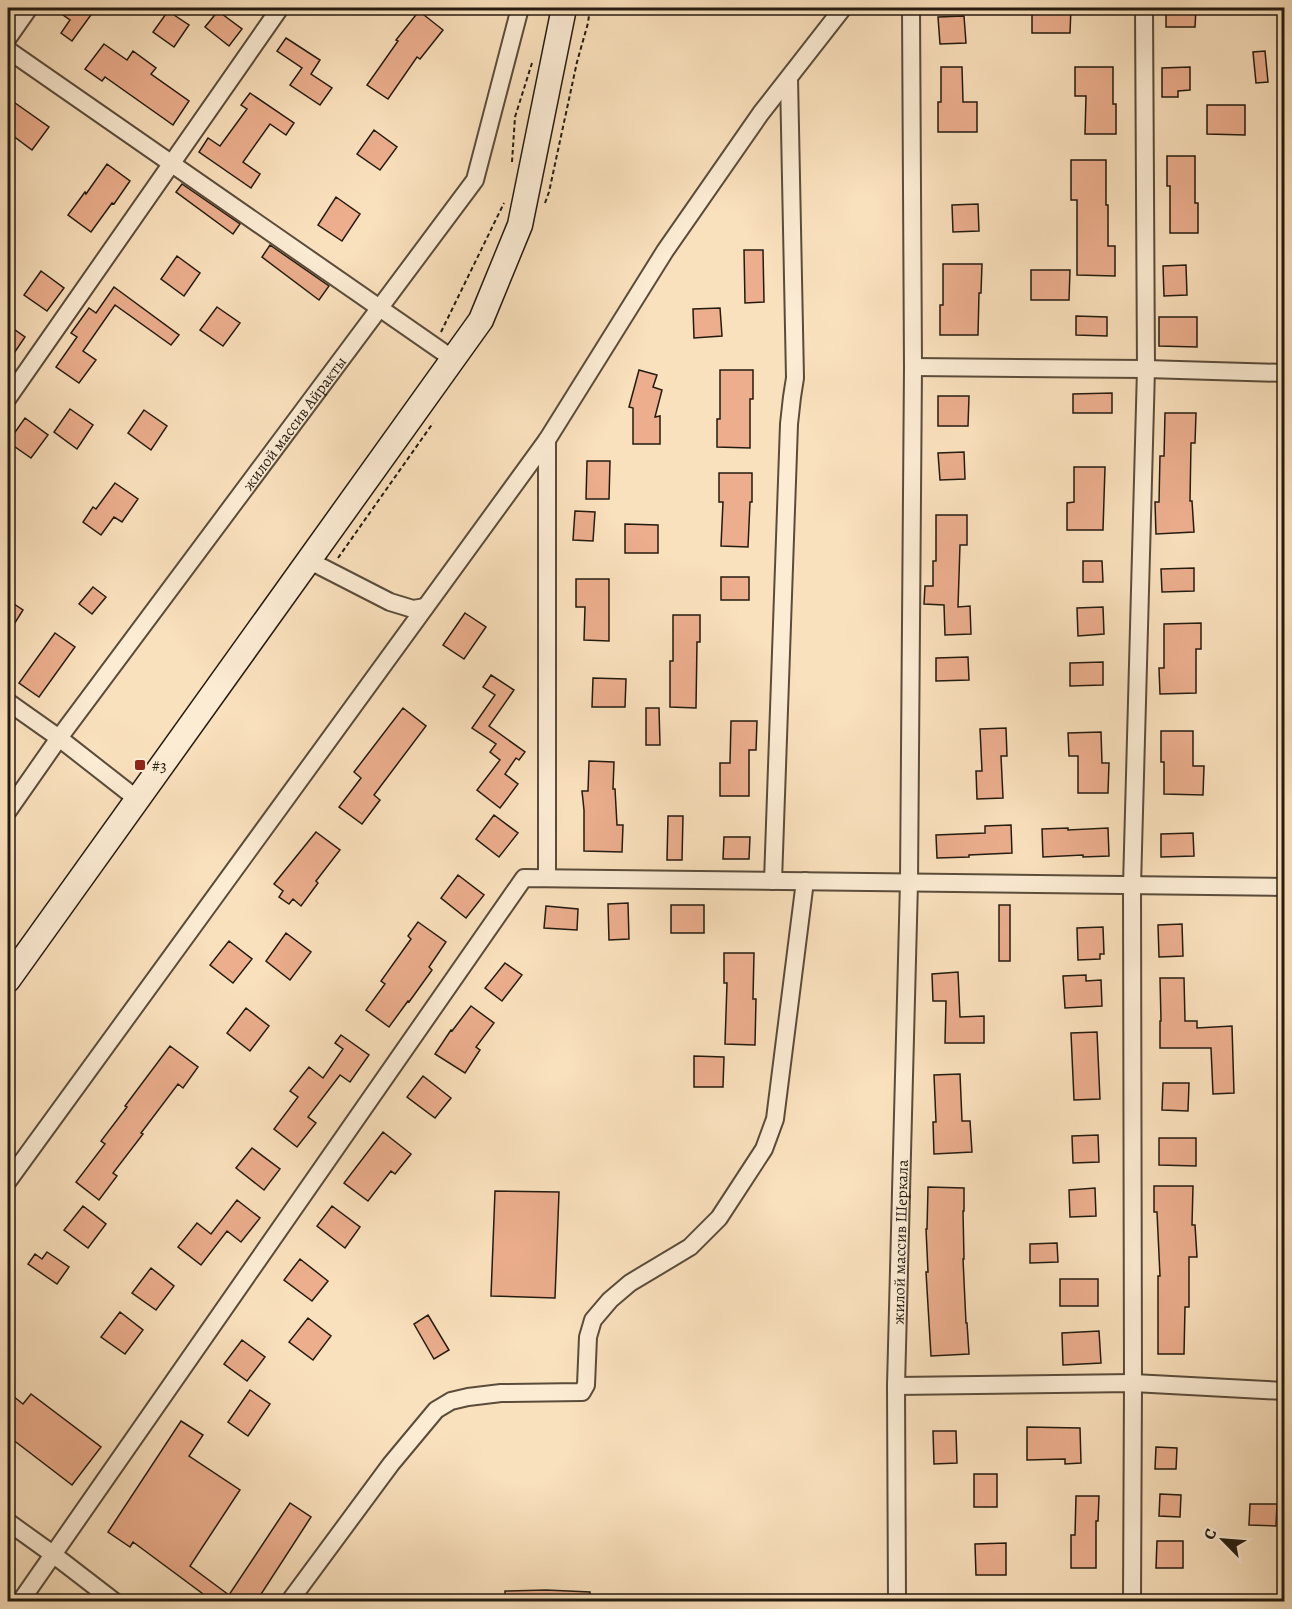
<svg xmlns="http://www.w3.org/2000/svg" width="1292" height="1609" font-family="Alegreya,serif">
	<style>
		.building { fill: #ecae8d; stroke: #241b10; stroke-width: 1.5 }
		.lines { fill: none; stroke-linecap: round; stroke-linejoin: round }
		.street-casing { stroke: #5a4c3b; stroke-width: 20 }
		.secondary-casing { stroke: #241b10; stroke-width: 27 }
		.path { stroke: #241b10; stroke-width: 2; stroke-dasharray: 4.5 3; stroke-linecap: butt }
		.street { stroke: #fcecd4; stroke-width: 16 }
		.secondary { stroke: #fcecd4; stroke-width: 24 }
		.poi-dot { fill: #8f2418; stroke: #fcecd4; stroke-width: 2 }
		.labels { text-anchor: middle; stroke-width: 4.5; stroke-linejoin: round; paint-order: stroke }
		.street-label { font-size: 16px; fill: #241b10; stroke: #fcecd4 }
		.poi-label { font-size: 16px; fill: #241b10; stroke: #fcecd4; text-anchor: start }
	</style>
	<rect width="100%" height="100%" fill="#fae1bd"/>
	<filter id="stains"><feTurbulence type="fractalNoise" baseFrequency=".00333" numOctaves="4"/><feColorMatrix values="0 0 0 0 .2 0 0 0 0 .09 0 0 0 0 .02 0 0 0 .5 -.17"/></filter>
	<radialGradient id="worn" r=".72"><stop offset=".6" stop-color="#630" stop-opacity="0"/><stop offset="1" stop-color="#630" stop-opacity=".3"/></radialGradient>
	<path class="building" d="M53 8H96L72 41 61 33 70 20Z
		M1032 8H1071L1070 33H1032Z
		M1166 8H1196L1195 27H1166Z
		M168 11 189 25 174 47 153 32Z
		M218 11 242 29 229 46 205 27Z
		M419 11 443 30 420 59 417 57 388 99 367 85 398 41 396 40Z
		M964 16 966 43 940 44 938 17Z
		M286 38 320 60 311 74 332 88 320 105 290 85 302 68 277 51Z
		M104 44 127 60 133 51 156 68 151 74 189 101 173 125 105 77 102 81 85 69Z
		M1265 51 1268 82 1256 83 1253 52Z
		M941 67H962L963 102H977V132H938V102H941Z
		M1075 67H1113V104H1116V134H1085L1086 96H1075Z
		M1190 67V90L1178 91V97H1162V68Z
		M250 93 294 123 286 135 270 124 243 162 260 174 251 188 199 152 208 138 220 146 247 109 241 105Z
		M8 98 49 127 32 150 8 132Z
		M1207 105H1245V135L1207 134Z
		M374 130 397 147 380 170 357 154Z
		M1167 156H1195V203H1198V233H1170V186H1167Z
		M1071 160H1106V205H1108V246H1115V276L1077 275V200H1071Z
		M107 164 130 181 114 204 112 203 91 232 68 215 85 192 86 194Z
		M182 184 240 224 233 234 176 192Z
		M336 197 360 214 342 241 318 225Z
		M978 204 979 231 953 232 952 205Z
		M270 245 329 286 319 300 262 257Z
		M744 250H763L764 302 745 303Z
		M177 256 200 273 184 296 161 279Z
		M943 264H982L981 293H979L978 335H940V305H943Z
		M1186 265 1187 295 1164 296 1163 266Z
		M1031 270H1070L1069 300H1031Z
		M41 271 64 288 47 311 24 295Z
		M114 287 179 335 171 345 115 305 83 351 96 360 79 383 56 367 77 337 71 333 89 308 96 313Z
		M217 307 240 323 223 346 200 330Z
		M720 308 722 336 694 338 693 309Z
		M1076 316 1107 317V336L1076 335Z
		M1159 317H1197V347L1159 346Z
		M8 325 25 337 8 362Z
		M639 370 657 375 653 387 662 390 655 417 660 416V444H633V408L629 407Z
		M720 370H753V399H750V448L717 447V419H720Z
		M1112 393V413H1073V394Z
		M938 396H969L968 426H938Z
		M70 409 93 425 77 449 54 432Z
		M144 410 167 426 151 450 128 433Z
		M1165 413H1196L1195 443H1191L1190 501H1192L1194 532 1156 534 1155 502H1159L1160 456H1164Z
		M25 418 48 435 31 458 8 442Z
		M964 452 965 479 940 480 938 453Z
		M587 461H610L609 499H586Z
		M1074 467H1105L1103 530H1067V503L1074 502Z
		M719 473H752V502H750L748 547 721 546 723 502H719Z
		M115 483 138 499 122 522 114 517 101 535 83 522 93 507 96 509Z
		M575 511 595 512 593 541 573 540Z
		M936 515H967V545H960L958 607 970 606 971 634 945 635 944 605 924 604 925 586H933V561H936Z
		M625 524 658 525V553H625Z
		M1083 561H1102L1103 582H1083Z
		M1194 568V591L1162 592 1161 569Z
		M721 577H749V600H721Z
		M576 579H609V641L584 640 585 607H576Z
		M93 587 106 597 92 614 79 604Z
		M8 600 23 610 8 634Z
		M1103 607 1104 634 1078 636 1077 608Z
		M465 613 486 627 464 659 443 645Z
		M673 615H700V642H697L696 708 670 707V661H673Z
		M1201 623V649H1196V693L1160 694 1159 668H1164V624Z
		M55 633 75 647 39 697 19 683Z
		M968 657 969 680 936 681V658Z
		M1103 662V685L1070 686V663Z
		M491 675 514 690 489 726 525 752 519 760 516 758 505 774 518 784 500 808 477 790 500 760 490 752 496 744 472 728 495 695 483 687Z
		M593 678 626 679 625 707H592Z
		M403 708 426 726 374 795 380 800 362 824 339 807 361 778 354 772Z
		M646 708H659L660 745H646Z
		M731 721H757L756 750H749V796H720V763H730Z
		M1006 728 1007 756H1001L1003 798 977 799 976 771H982L980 729Z
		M1161 731H1193V766H1204L1203 795 1164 794V762H1161Z
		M1101 732 1102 763H1109L1108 793H1078V756H1069L1068 733Z
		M589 761 614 762 613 789H615L617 825H623L622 852 584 851V810L582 791H588Z
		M494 815 518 833 499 857 476 839Z
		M668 816H683L682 860H667Z
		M1011 825 1012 853 969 855V857L937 858 936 835 985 833V826Z
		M1068 828V830L1108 828 1109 856 1083 857V855L1043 857 1042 829Z
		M316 832 340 850 316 881 318 883 301 906 293 899 289 904 279 897 283 891 274 884Z
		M1193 833 1194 856 1161 857V834Z
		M724 837H750L749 859H723Z
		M458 875 484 895 466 918 441 898Z
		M628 903 629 939 609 940 608 904Z
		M671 905H704V933H671Z
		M999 905H1010V961H999Z
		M546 906 578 909 577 930 544 928Z
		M418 922 446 942 429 967 432 970 409 1002 408 1001 389 1027 366 1010 385 984 381 981 411 939 408 936Z
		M1182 924 1183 956 1159 957 1158 925Z
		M1103 927 1104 954H1100V959L1078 960 1077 928Z
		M286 933 311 952 290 980 266 961Z
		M229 941 252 959 233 983 210 965Z
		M724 953H754L753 999H756L755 1045 725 1044 727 983H724Z
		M505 963 522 975 502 1001 485 988Z
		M958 972 960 1017 984 1016V1043H945L946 1001H933L932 974Z
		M1086 975V981L1101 980 1102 1006 1065 1008 1063 976Z
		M1160 978H1184L1185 1021H1197V1028L1232 1026 1234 1093 1213 1094 1211 1048H1160V1021H1161Z
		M471 1006 494 1023 476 1047 480 1050 465 1073 435 1054 451 1030 452 1031Z
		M246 1008 269 1026 250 1051 227 1033Z
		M1097 1032 1100 1099 1074 1100 1071 1033Z
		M341 1035 369 1055 350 1082 340 1075 308 1117 316 1123 297 1147 274 1129 298 1097 290 1091 309 1067 323 1078 343 1049 335 1043Z
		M170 1046 198 1067 183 1088 178 1084 141 1133 143 1134 113 1173 117 1176 99 1200 76 1182 105 1144 101 1141 127 1107 125 1106Z
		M694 1056 724 1057 723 1087H694Z
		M960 1074 962 1121H970L972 1152 934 1154 933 1122H936L934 1075Z
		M423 1076 451 1098 435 1118 407 1097Z
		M1163 1083H1189L1188 1111 1162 1110Z
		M383 1132 411 1154 395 1174 391 1171 368 1201 344 1183Z
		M1098 1135 1099 1162 1073 1163 1072 1136Z
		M1159 1138H1196V1166L1159 1165Z
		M252 1148 280 1169 264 1190 236 1168Z
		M1154 1186H1193L1192 1225H1195L1197 1257H1189V1307H1185L1184 1354H1158V1276H1160L1157 1212H1154Z
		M928 1187 964 1188V1211H963L964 1259H963L966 1323H967L969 1354 931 1356 926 1272H928L926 1229H927Z
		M1095 1188 1096 1216 1070 1217 1069 1190Z
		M495 1191 559 1192 555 1298 491 1296Z
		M237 1200 260 1218 241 1242 227 1231 201 1265 178 1247 197 1223 211 1234Z
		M83 1206 106 1224 88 1248 64 1230Z
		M332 1206 360 1227 345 1248 317 1226Z
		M1057 1243 1058 1262 1030 1263V1244Z
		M47 1252 69 1267 57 1284 28 1264 35 1254 42 1259Z
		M300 1259 328 1281 312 1301 284 1280Z
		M151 1268 174 1286 156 1310 132 1293Z
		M1060 1279H1098V1306H1060Z
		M120 1312 143 1330 125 1354 101 1337Z
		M428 1315 449 1350 434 1359 414 1324Z
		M308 1318 331 1336 313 1360 289 1342Z
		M1099 1331 1101 1363 1063 1365 1062 1333Z
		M242 1340 265 1357 247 1381 224 1364Z
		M250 1390 270 1404 248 1436 228 1422Z
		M8 1392 23 1404 31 1394 101 1447 72 1485 8 1436Z
		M181 1421 203 1435 189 1456 240 1490 190 1566 229 1595 290 1503 311 1517 256 1602H214L133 1542 130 1547 108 1532Z
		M1027 1427 1080 1428 1081 1463 1065 1464V1459L1027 1460Z
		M933 1431H956L957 1463 934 1464Z
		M1156 1447 1177 1448 1176 1469H1155Z
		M974 1474H997V1507H974Z
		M1160 1494 1181 1495 1180 1517 1159 1516Z
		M1076 1496H1099L1098 1521H1096V1568H1071V1535H1075Z
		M1250 1504H1277L1276 1526 1249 1525Z
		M1157 1541H1183V1568H1156Z
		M1006 1543V1575H976L975 1544Z
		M546 1590 590 1592V1602H505V1591Z"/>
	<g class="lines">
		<g class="street-casing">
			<g id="street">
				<path d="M8 38 29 8"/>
				<path d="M8 50 453 359"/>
				<path d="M913 367 1146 369 1284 373"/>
				<path d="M8 398 280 8"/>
				<path d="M547 440V878"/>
				<path d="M308 560 390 602 413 609 425 607"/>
				<path d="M8 702 59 738 137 799"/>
				<path id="s1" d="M8 811 59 738 475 180 520 8"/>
				<path d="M773 881 789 424 792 397 795 378 789 78"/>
				<path d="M8 1181 547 440 665 251 761 113 843 8"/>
				<path d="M896 1386 1133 1383 1284 1391"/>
				<path d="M8 1522 54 1555 115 1602"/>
				<path d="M20 1602 524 878 1284 887"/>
				<path d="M289 1602 391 1464 436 1410 451 1401 468 1397 501 1393 582 1392 586 1385 588 1337 593 1320 610 1300 630 1283 690 1247 719 1218 764 1149 775 1119 805 881"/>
				<path id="s2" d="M897 1602 896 1386 909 882 913 367 911 8"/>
				<path d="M1132 1602 1133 1383 1132 886 1146 369 1144 8"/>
			</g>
		</g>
		<g class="secondary-casing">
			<path id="secondary" d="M8 980 481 320 520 225 564 8"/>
		</g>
		<path class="path" d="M512 162 515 117 532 63
			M545 203 549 192 577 62 588 23 590 8
			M441 332 504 203
			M338 558 433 423"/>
		<use href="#street" class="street"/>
		<use href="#secondary" class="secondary"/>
	</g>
	<rect class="poi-dot" x="134" y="759" width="12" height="12" rx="3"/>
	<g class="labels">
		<g class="street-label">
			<text dy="6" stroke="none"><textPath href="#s1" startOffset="482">жилой массив Айракты</textPath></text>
			<text dy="6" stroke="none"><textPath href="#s2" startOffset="360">жилой массив Шеркала</textPath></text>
		</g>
		<g class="poi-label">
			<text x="152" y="771">#3</text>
		</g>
	</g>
	<rect width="1292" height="1609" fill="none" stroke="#fae1bd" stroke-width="30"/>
	<rect x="9" y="9" width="1274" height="1591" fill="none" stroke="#241b10" stroke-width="3"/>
	<rect x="15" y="15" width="1262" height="1579" fill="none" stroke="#241b10" stroke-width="1.5"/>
	<g transform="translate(1223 1540) rotate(295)" stroke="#fcecd4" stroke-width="4.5" paint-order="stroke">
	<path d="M0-4.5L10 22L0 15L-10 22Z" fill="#241b10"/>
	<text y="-9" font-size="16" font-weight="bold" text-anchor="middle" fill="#241b10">С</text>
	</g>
	<rect width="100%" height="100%" filter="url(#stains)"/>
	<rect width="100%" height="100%" fill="url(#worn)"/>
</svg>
